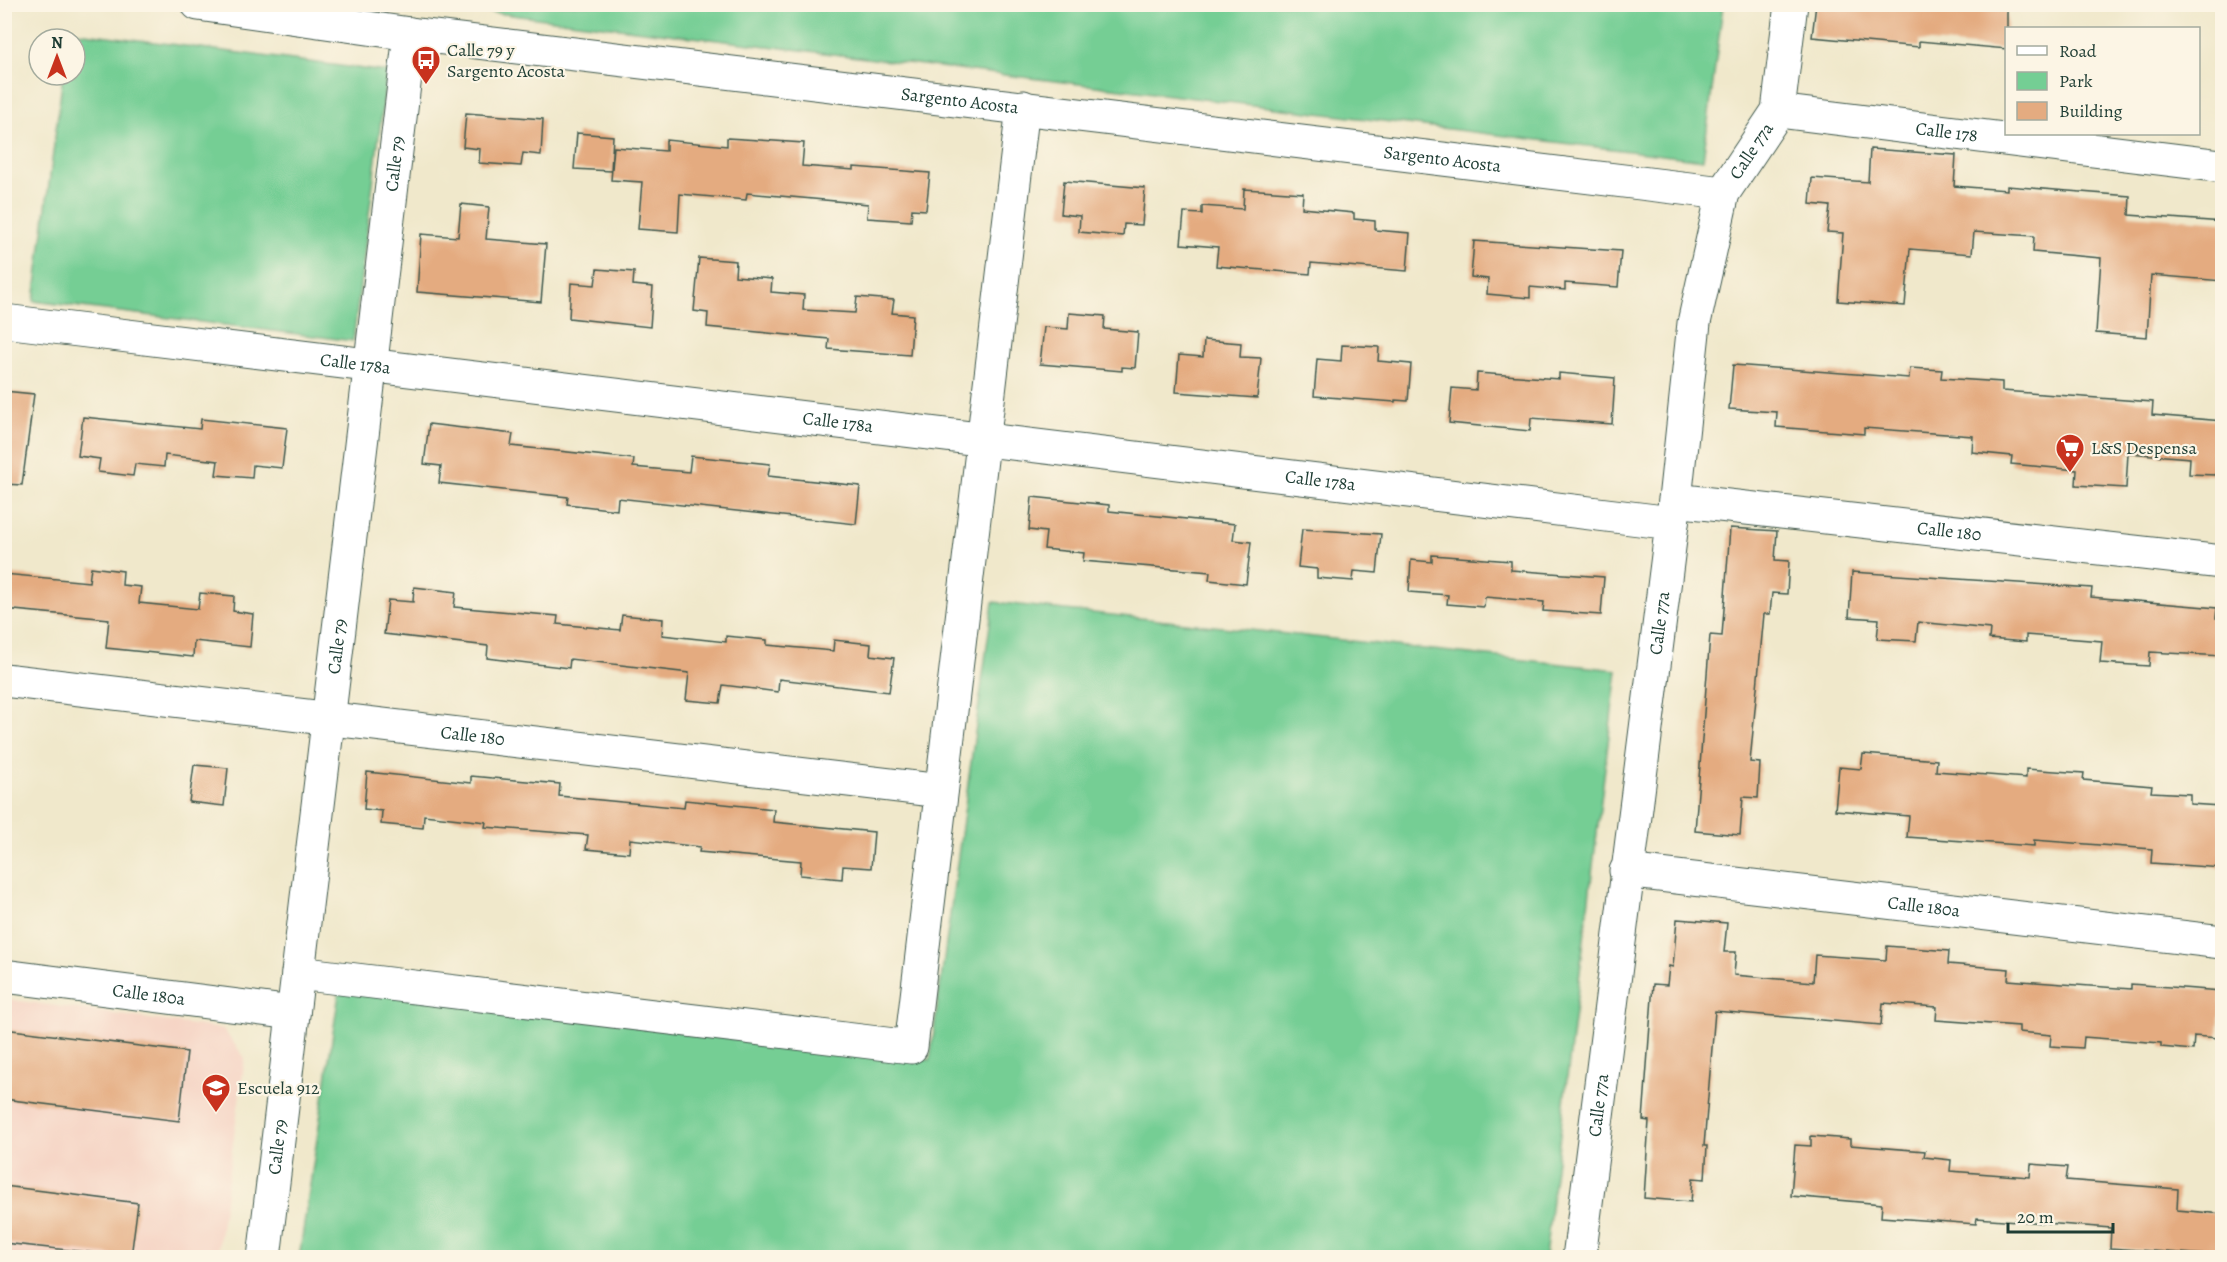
<svg xmlns="http://www.w3.org/2000/svg" width="2227" height="1262" font-family="Alegreya,serif">
	<style>
		.built { fill: #f5d2c2 }
		.green { fill: #74ce94; stroke: #4a8664; stroke-width: 1.5 }
		.building { fill: #e4ab80 }
		.lines { fill: none; stroke-linecap: round; stroke-linejoin: round }
		.minor-casing { stroke: #3e574b; stroke-width: 35 }
		.minor { stroke: #fff; stroke-width: 33 }
		.labels { text-anchor: middle; stroke-width: 4.5; stroke-linejoin: round; paint-order: stroke }
		.poi-label { font-size: 18px; fill: #1f3d34; stroke: #fcf5e5; text-anchor: start }
		.street-label { font-size: 18px; fill: #1f3d34; stroke: #fcf5e5 }
	</style>
	<rect width="100%" height="100%" fill="#fcf5e5"/>
	<filter id="ink" filterUnits="userSpaceOnUse"><feTurbulence type="fractalNoise" baseFrequency=".0167" numOctaves="2"/><feDisplacementMap in="SourceGraphic" scale="12" xChannelSelector="R" yChannelSelector="G"/><feConvolveMatrix kernelMatrix="1 2 1 2 8 2 1 2 1" color-interpolation-filters="sRGB"/></filter>
	<filter id="wash" filterUnits="userSpaceOnUse"><feTurbulence type="fractalNoise" baseFrequency=".008" numOctaves="4" result="noise"/><feDisplacementMap in="SourceGraphic" scale="24" xChannelSelector="R" yChannelSelector="G"/><feGaussianBlur stdDeviation="1.35" result="paint"/><feColorMatrix in="noise" values="0 0 0 0 0 0 0 0 0 0 0 0 0 0 0 0 0 1.4 0 .05"/><feComposite in="paint" operator="in"/></filter>
	<g filter="url(#wash)">
		<rect width="100%" height="100%" fill="#f0e8cb"/>
		<path class="built" d="M5 999 223 1029 245 1058 217 1257 5 1258Z"/>
		<path class="green" d="M430 5 1723 4V5L1703 160Z
			M69 31 387 72 353 341 34 301 63 75H75V39H68Z
			M993 602 1617 670 1545 1257 299 1258 341 980 930 1060Z"/>
		<g id="blocks">
			<path class="building" d="M1816 4 1934 7 1935 4H2007V49L1919 41V47L1812 37Z
				M466 113 543 119 541 155 523 153 521 166 479 163 480 149 463 147Z
				M577 133 613 136 611 171 574 169Z
				M727 138 804 143 802 166 854 170V167L930 173 926 210 912 209 911 221 867 218 868 204 747 193 746 200 680 194 678 232 638 229 642 182 611 180 614 147 666 151V140L727 146Z
				M1870 149 1956 155 1954 186 2007 190V186L2130 196 2129 215 2223 222V281L2151 275 2147 337 2096 333 2101 258 2033 252 2034 236 1974 232 1972 254 1910 249 1905 306 1838 301 1843 233 1827 232 1830 206 1810 204 1812 178 1868 182Z
				M1064 181 1145 188 1142 225 1124 224 1123 236 1079 232 1080 216 1061 214Z
				M1244 189 1303 193 1302 208 1354 213V219L1375 221V230L1410 233 1407 271 1311 263 1310 274 1216 266 1218 247 1181 244 1184 213 1202 214V206L1243 209Z
				M461 204 489 207 486 239 546 244 541 302 417 292 421 234 458 237Z
				M1474 241 1621 251 1618 287 1565 283V290L1530 287V298L1487 294 1488 279 1471 277Z
				M699 258 736 261 735 276 772 279 771 292 804 295 803 310 855 313 857 297 894 300 892 313 913 315 910 355 828 349 829 339 707 327 708 313 694 311Z
				M597 269 634 272 633 285 653 287 650 327 569 318 571 283 595 285Z
				M1069 313 1105 316 1104 329 1138 332 1135 368 1122 367V371L1040 364 1044 327 1068 329Z
				M1204 340 1241 343 1240 357 1261 358 1257 398 1176 392 1179 355 1203 357Z
				M1342 345 1379 347 1378 361 1411 364 1408 401 1395 400V402L1314 396 1317 359 1341 361Z
				M1733 365 1909 378 1910 368 1942 370 1941 378 2002 382V391L2153 402 2152 415 2223 421V461H2218L2216 475 2189 474 2190 458 2128 453 2126 488 2076 485 2077 470 2011 464 2012 456 1972 452 1973 436 1864 428V434L1776 427 1777 412 1729 409Z
				M1477 373 1559 379V373L1615 378 1612 424 1531 418 1530 431 1449 423 1452 388 1476 390Z
				M4 391 34 394 22 485 4 484Z
				M83 417 200 429 201 419 287 428 282 468 253 465 252 478 216 475 218 461 165 455 164 467 135 464 133 476 98 472 100 459 78 456Z
				M429 424 513 434 511 446 634 459 633 467 689 472 691 456 770 464 768 476 860 486 856 524 618 498 617 510 567 504 568 497 439 483 441 466 424 464Z
				M1032 497 1109 505V511L1235 524 1233 540 1251 542 1246 584 1209 580 1210 572 1083 561 1084 553 1044 549 1046 532 1029 530Z
				M1730 528 1777 531 1775 560 1789 561 1787 594 1772 593 1770 614H1764L1750 762 1760 763 1758 798 1743 797 1740 835 1695 831 1710 635 1722 636Z
				M1302 529 1381 534 1377 573 1354 571 1353 581 1317 578V569L1298 567Z
				M1432 555 1511 561V570L1604 577 1601 615 1543 611 1544 602 1485 597 1484 607 1447 604 1448 595 1409 592 1411 560 1432 562Z
				M91 567 123 571 122 585 141 587 139 603 198 609 200 593 234 596 233 611 253 614 250 647 194 641 193 657 106 648 109 619 4 609V574L89 582Z
				M1852 572 2092 588 2091 597 2217 608 2216 618 2223 619V656L2150 652 2149 666 2100 663 2102 641 2026 635V642L1989 639 1990 629 1918 622 1916 641 1877 639 1879 619 1849 617Z
				M414 587 456 592 454 607 558 616 557 624 620 630 622 615 663 619 662 635 726 642V636L767 640V645L833 651 834 640 871 644 870 655 894 658 889 692 779 679 778 692 723 685 720 703 686 700 689 673 570 659 569 668 487 658 488 646 384 634 388 600 413 602Z
				M1863 754 1937 760 1936 771 2026 778V769L2084 773 2083 780 2152 786 2151 792 2190 794V804L2220 806 2223 868 2151 863 2152 849 2034 840V846L1907 837 1909 816 1835 810 1839 767 1861 769Z
				M194 765 228 768 224 806 189 802Z
				M367 772 471 783V776L560 784 559 796 684 808 685 800 774 809 773 822 874 832 871 868 843 866 842 879 800 875 801 861 699 852 700 847 630 839 629 853 586 849 588 835 485 827 486 822 424 815 423 828 381 824 382 811 364 809Z
				M1677 919 1727 923 1724 952H1736L1734 975 1813 982 1815 955 1886 960 1887 946 1949 951 1948 964 2009 969 2008 980 2131 989V984L2221 991 2218 1038 2194 1036 2193 1050 2161 1047V1043L2084 1037 2083 1048 2050 1046 2051 1035 2019 1032V1026L1936 1020 1937 1007 1883 1003 1881 1025 1715 1011 1704 1146H1707L1705 1179 1693 1178 1691 1202 1644 1198 1649 1121 1643 1120 1653 984 1667 985 1669 966 1673 967Z
				M4 1029 187 1052 179 1121 4 1099Z
				M1811 1136 1850 1139V1145L1925 1151 1924 1157 1951 1160 1950 1171 2030 1177 2031 1164 2068 1167 2066 1180 2178 1189 2177 1210 2223 1214V1256L2110 1248 2111 1228 1977 1218 1976 1224 1881 1217 1882 1204 1791 1196 1795 1145 1811 1146Z
				M4 1186 138 1203 131 1257 4 1243Z"/>
		</g>
	</g>
	<g filter="url(#ink)">
		<use href="#blocks" fill-opacity="0" stroke="#3e574b" stroke-width="1.5"/>
		<g class="lines">
			<g class="minor-casing">
				<g id="minor">
					<path id="s1" d="M198 4 410 34 1723 193"/>
					<path id="s2" d="M1778 111 2222 166"/>
					<path id="s3" d="M4 321 1672 523"/>
					<path id="s4" d="M1675 500 2222 562"/>
					<path id="s5" d="M4 680 941 791"/>
					<path id="s6" d="M1626 871 2222 942"/>
					<path d="M298 973 911 1047 1023 107"/>
					<path id="s7" d="M4 976 293 1013"/>
					<path id="s8" d="M264 1258 410 34"/>
					<path id="s9" d="M1579 1258 1675 500 1694 323 1723 193 1778 111 1791 4"/>
				</g>
			</g>
			<use href="#minor" class="minor"/>
		</g>
	</g>
	<defs>
		<g id="bus-pin" transform="scale(1.5)"><path d="M0 17L-7.5 6A9.5 9.5 0 1 1 7.5 6Z" fill="#c8321e" stroke="#fcf5e5"/><path d="M-5-6H5V4H4V6H2V4H-2V6H-4V4H-5ZM-3.5-4V0h7V-4ZM-3.5 1.2v1.5H-2V1.2ZM2 1.2v1.5H3.5V1.2Z" fill="#fff"/></g>
		<g id="supermarket-pin" transform="scale(1.5)"><path d="M0 17L-7.5 6A9.5 9.5 0 1 1 7.5 6Z" fill="#c8321e" stroke="#fcf5e5"/><path d="M-6-5.5h2.5l.6 2H6L4.5 2H-2.5L-4.4-4H-6ZM-1.5 3.2a1.3 1.3 0 1 0 .1 0ZM3 3.2a1.3 1.3 0 1 0 .1 0Z" fill="#fff"/></g>
		<g id="school-pin" transform="scale(1.5)"><path d="M0 17L-7.5 6A9.5 9.5 0 1 1 7.5 6Z" fill="#c8321e" stroke="#fcf5e5"/><path d="M0-5L7-2L0 1L-7-2ZM-4 1L0 2.5L4 1V4Q0 6-4 4Z" fill="#fff"/></g>
	</defs>
	<g fill-rule="evenodd">
		<use href="#bus-pin" x="426" y="60"/>
		<use href="#supermarket-pin" x="2070" y="448"/>
		<use href="#school-pin" x="216" y="1088"/>
	</g>
	<g class="labels">
		<g class="poi-label">
			<text x="447" y="56">Calle 79 y<tspan x="447" dy="21">Sargento Acosta</tspan></text>
			<text x="2091" y="454">L&amp;S Despensa</text>
			<text x="237" y="1094">Escuela 912</text>
		</g>
		<g class="street-label">
			<text dy="6" stroke="none"><textPath href="#s1" startOffset="768">Sargento Acosta</textPath></text>
			<text dy="6" stroke="none"><textPath href="#s2" startOffset="170">Calle 178</textPath></text>
			<text dy="6" stroke="none"><textPath href="#s9" startOffset="1126">Calle 77a</textPath></text>
			<text dy="6" stroke="none"><textPath href="#s1" startOffset="1254">Sargento Acosta</textPath></text>
			<text dy="6" stroke="none"><textPath href="#s8" startOffset="1102">Calle 79</textPath></text>
			<text dy="6" stroke="none"><textPath href="#s3" startOffset="354">Calle 178a</textPath></text>
			<text dy="6" stroke="none"><textPath href="#s3" startOffset="840">Calle 178a</textPath></text>
			<text dy="6" stroke="none"><textPath href="#s3" startOffset="1326">Calle 178a</textPath></text>
			<text dy="6" stroke="none"><textPath href="#s4" startOffset="276">Calle 180</textPath></text>
			<text dy="6" stroke="none"><textPath href="#s9" startOffset="640">Calle 77a</textPath></text>
			<text dy="6" stroke="none"><textPath href="#s8" startOffset="616">Calle 79</textPath></text>
			<text dy="6" stroke="none"><textPath href="#s5" startOffset="472">Calle 180</textPath></text>
			<text dy="6" stroke="none"><textPath href="#s6" startOffset="300">Calle 180a</textPath></text>
			<text dy="6" stroke="none"><textPath href="#s7" startOffset="146">Calle 180a</textPath></text>
			<text dy="6" stroke="none"><textPath href="#s9" startOffset="154">Calle 77a</textPath></text>
			<text dy="6" stroke="none"><textPath href="#s8" startOffset="112">Calle 79</textPath></text>
		</g>
	</g>
	<rect width="2227" height="1262" fill="none" stroke="#fcf5e5" stroke-width="24"/>
	<rect x="2005" y="27" width="195" height="108" fill="#fcf5e5" stroke="#a4ab9e" stroke-width="1.5"/>
	<rect x="2017" y="46" width="30" height="9" fill="#ffffff" stroke="#a4ab9e" stroke-width="1.5"/>
	<text x="2059" y="57" font-size="18" fill="#1f3d34">Road</text>
	<rect x="2017" y="72" width="30" height="18" fill="#74ce94" stroke="#a4ab9e" stroke-width="1.5"/>
	<text x="2059" y="87" font-size="18" fill="#1f3d34">Park</text>
	<rect x="2017" y="102" width="30" height="18" fill="#e4ab80" stroke="#a4ab9e" stroke-width="1.5"/>
	<text x="2059" y="117" font-size="18" fill="#1f3d34">Building</text>
	<g transform="translate(57 57)"><circle r="28" fill="#fcf5e5" stroke="#a4ab9e" stroke-width="1.5"/>
	<path d="M0-4.5L10 22L0 15L-10 22Z" fill="#c8321e"/>
	<text y="-9" font-size="16" font-weight="bold" text-anchor="middle" fill="#1f3d34">N</text>
	</g>
	<path d="M2008 1223v9h105v-9" fill="none" stroke="#1f3d34" stroke-width="3"/>
	<text x="2017" y="1223" font-size="18" fill="#1f3d34" stroke="#fcf5e5" stroke-width="4.5" paint-order="stroke">20 m</text>
</svg>
